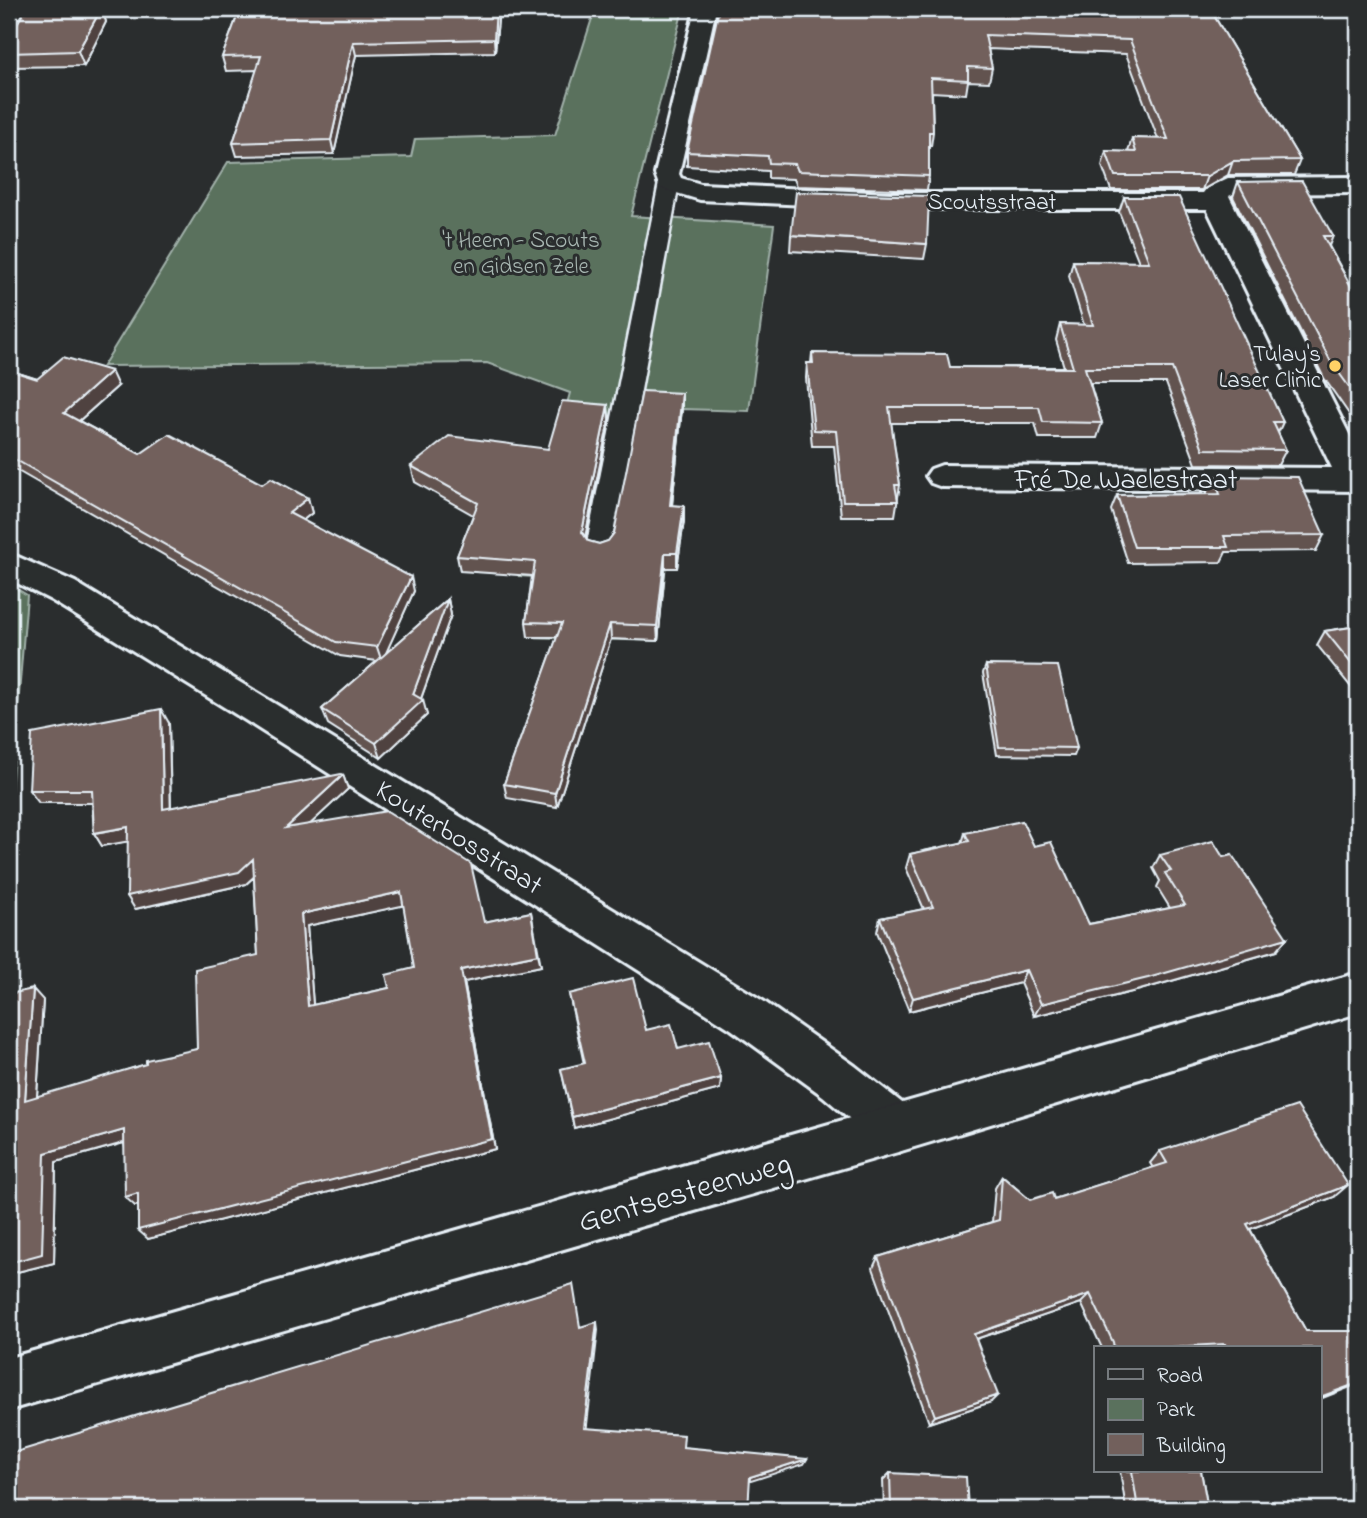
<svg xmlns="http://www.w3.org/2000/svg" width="1367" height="1518" font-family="'Indie Flower',sans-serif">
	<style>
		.green { fill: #5a715d; stroke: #a1b1aa; stroke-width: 2 }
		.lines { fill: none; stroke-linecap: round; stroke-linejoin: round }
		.service-casing { stroke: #e8f1f8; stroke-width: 5 }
		.minor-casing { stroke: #e8f1f8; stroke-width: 6 }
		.tertiary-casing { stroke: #e8f1f8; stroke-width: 6 }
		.service { fill: #2a2d2e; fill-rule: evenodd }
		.minor { fill: #2a2d2e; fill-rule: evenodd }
		.tertiary { fill: #2a2d2e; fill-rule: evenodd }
		.wall { fill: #62534f; stroke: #e8f1f8; stroke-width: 2; fill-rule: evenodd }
		.shaded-wall { fill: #504340; stroke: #e8f1f8; stroke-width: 2 }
		.building { fill: #72605c; stroke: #e8f1f8; stroke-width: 2; fill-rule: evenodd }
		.poi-dot { fill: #ffd166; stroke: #2a2d2e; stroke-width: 2.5 }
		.labels { text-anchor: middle; stroke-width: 6; stroke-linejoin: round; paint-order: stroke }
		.far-street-label { font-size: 23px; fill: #e8f1f8; stroke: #2a2d2e }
		.far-park-label { font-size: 23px; fill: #a8b7b2; stroke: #2a2d2e }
		.far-poi-label { font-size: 23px; fill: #e8f1f8; stroke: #2a2d2e; text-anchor: end }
		.street-label { font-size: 28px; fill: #e8f1f8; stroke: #2a2d2e }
		.near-street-label { font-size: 33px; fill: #e8f1f8; stroke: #2a2d2e }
	</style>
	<rect width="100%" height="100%" fill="#2a2d2e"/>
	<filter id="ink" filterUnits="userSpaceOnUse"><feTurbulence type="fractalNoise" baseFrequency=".0143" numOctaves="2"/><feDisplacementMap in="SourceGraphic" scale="14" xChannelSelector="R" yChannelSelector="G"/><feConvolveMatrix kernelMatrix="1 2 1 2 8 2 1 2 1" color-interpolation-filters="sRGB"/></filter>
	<g filter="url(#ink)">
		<path class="green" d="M595 9H683L631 216 774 225 749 411 682 409 658 641 528 637 536 577 519 576 570 393 487 363 103 366 228 162 411 157 415 139 555 135Z
			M9 584 27 595 9 818Z"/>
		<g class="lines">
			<g class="service-casing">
				<path id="service" d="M669 177 679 183 612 548 608 554 599 557 590 554 586 548 659 183Z"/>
			</g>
			<g class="minor-casing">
				<path id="minor" d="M695 9H716L679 174 681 178 701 184 891 193H1203L1207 188 1228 178 1358 177V193L1233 194 1229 196 1355 446 1358 455V491L942 487 931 483 926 476 931 469 942 465 1332 468 1207 209H891L700 200 660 188 655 174Z
					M9 553 75 582 763 1001 855 1066 915 1113 922 1129 915 1145 898 1152 881 1145 823 1096 731 1029 245 720 51 600 9 579Z"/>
			</g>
			<g class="tertiary-casing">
				<path id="tertiary" d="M1358 973V1013L898 1152 9 1410V1358Z"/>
			</g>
			<use href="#service" class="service"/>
			<use href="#minor" class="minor"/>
			<use href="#tertiary" class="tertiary"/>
		</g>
		<path class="wall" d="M33 9H102L106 22 84 66 9 67V37Z
			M240 9H499L495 52 356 55 334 154 237 156 233 143 257 70 226 71 222 57Z
			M719 9H1210L1300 160 1294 175H1228L1202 190H1111L1102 166 1106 151 1128 152 1132 138 1158 139 1126 54 988 49 992 68 989 82 968 81 966 94 932 92 933 132 931 146H929V176L927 190 797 186 794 179 768 178V171L687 166V152Z
			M1238 182 1333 236 1329 246 1358 299V427L1324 378 1233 197Z
			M1124 197 1283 422 1278 433 1286 450 1278 465 1196 464 1166 383H1090L1102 423 1097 438H1039L1035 423H891L900 485 895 516H841L834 446H812L806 378 807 363H811L812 353 950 367H1064L1056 340 1060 324 1084 325 1069 276 1073 261 1139 262 1119 212Z
			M791 235 927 244 924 259 790 251Z
			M9 370 37 379 118 386 79 421 140 454 262 484 308 498 312 513 303 520 414 591 385 654 448 599 451 615 421 699 427 715 381 758 328 724 322 709 377 661 340 656 9 466Z
			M682 393V408L672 505 684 521 677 568H665L658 641 611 639 557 807 507 798 504 784 557 637H528L526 622 532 576 460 571 457 556 473 515 415 482 411 466 548 449 608 405 609 420 585 537 588 541 599 544 608 541 614 533Z
			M1213 476 1324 535 1316 551 1226 552 1221 562 1128 563 1111 510 1117 495 1207 494V492Z
			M1358 626V696L1317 645 1325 631Z
			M986 665 1077 748 1074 756 997 755 983 673Z
			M169 723 171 808 343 775 348 789 310 824 485 922 531 912 541 966 464 982 495 1149 148 1239 138 1205 135 1206 124 1143 56 1162 54 1263 9 1274 43 1000 37 1097 197 1049 258 955 254 877 246 884 135 909 128 841 102 846 94 833 92 803H39L29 790ZM404 905 414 968 389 988 313 1005 307 926Z
			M965 833 1034 846 1089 924 1170 908 1157 887 1160 881 1153 868 1160 855 1276 951 1140 990 1034 1016 1020 983 909 1011 877 932 880 918 924 909 906 868 910 854 962 843Z
			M569 994 646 1030 678 1049 721 1078 720 1089 574 1128 561 1069 584 1064Z
			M1160 1151 1334 1197 1250 1229 1306 1331 1320 1348H1102L1081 1303 976 1339 991 1402 929 1423 873 1268 878 1257 992 1222 995 1188 1002 1176 1030 1200 1054 1199 1153 1168 1150 1163Z
			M1120 1471H1201L1208 1509H1126Z
			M890 1473 968 1509H884L883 1480Z"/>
		<path class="shaded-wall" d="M101 9H102L106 22 84 66 78 51Z
			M496 9H499L495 52 494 39Z
			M353 42 356 55 334 154 331 140Z
			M1233 161 1228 175 1202 190 1207 176Z
			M111 371 118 386 71 428 64 413Z
			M682 393V408L670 520V505Z
			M608 405 609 420 583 547 582 532Z
			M308 498 312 513 293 528 289 513Z
			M684 506V521L677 568V553Z
			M665 553V568L658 641 657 626Z
			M411 577 414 591 382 662 377 647Z
			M448 599 451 615 419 704 423 700 427 715 381 758 376 743 413 694Z
			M610 624 611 639 557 807 555 793Z
			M161 709 169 723 171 822 163 809Z
			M343 775 348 789 292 841 286 828Z
			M128 827 136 840 102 846 94 833Z
			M253 859 259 872 246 884 135 909 127 896Z
			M401 892 406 905 307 926 314 1017 308 1006 301 914Z
			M1287 938 1276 951 1140 990 1034 1016 1041 1004Z
			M538 954 541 966 464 982 495 1149 148 1239 138 1230 461 970Z
			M1026 970 1020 983 909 1011 913 998Z
			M33 989 43 1000 36 1111 25 1100Z
			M721 1078 720 1089 574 1128 572 1117Z
			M124 1130 134 1140 56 1162 54 1263 9 1274V1263L45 1153Z
			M1348 1185 1334 1197 1234 1235 1247 1224Z
			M138 1193 148 1202 135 1206 125 1197Z
			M1090 1294 1081 1303 967 1342 974 1334Z
			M597 1322 598 1330 586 1433 584 1428Z
			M1358 1383V1384L1320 1399V1397Z
			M998 1395 991 1402 929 1423 935 1416Z
			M807 1459 804 1464 748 1482 750 1477Z"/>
		<path class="building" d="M33 9H101L78 51 9 53V37L24 12Z
			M240 9H496L494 39 353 42 331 140 233 143 261 56 222 57Z
			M719 9H1210L1300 160 1233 161 1207 176H1115L1106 151 1136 152 1132 138 1168 139 1130 40 985 35 992 68 968 67V80L931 78 933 132H929V176L798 171 795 164 769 163 768 156 687 152Z
			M1302 181 1333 236H1323L1358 299V399L1331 362 1238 182Z
			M796 192 929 196 927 244 791 235Z
			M1124 197H1179L1283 422H1273L1286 450 1203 449 1172 368H1085L1102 423 1043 422 1039 407H889L900 485H895L898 501H843L836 431 814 430 807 363H813L812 353 947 354 950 367 1073 368 1060 324 1093 325 1073 261 1149 262Z
			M63 357 111 371 64 413 140 454 169 434 262 484 271 478 308 498 289 513 411 577 377 647 336 642 9 456V370L37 379Z
			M642 391 682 393 670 505 684 506 677 553H665L657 626 610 624 555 793 504 784 562 623 526 622 535 562 457 556 478 503 411 466 449 436 548 449 562 401 608 405 582 532 588 541 599 544 608 541 614 533Z
			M1213 476 1298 477 1324 535 1224 536 1228 547H1134L1117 495 1220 494Z
			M448 599 413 694 423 700 376 743 322 709Z
			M1358 626V672L1325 631Z
			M986 665 1058 666 1077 748 999 747Z
			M161 709 163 809 341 774 343 775 286 828 387 811 471 864 484 922 531 912 538 954 461 970 492 1139 138 1230V1193L125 1197 124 1130 45 1153 42 1254 9 1263V994L33 989 25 1100 146 1064V1060L197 1049 195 969 258 955 253 859 239 872 127 896 128 827 94 833 92 790H29L32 734ZM401 892 414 968 386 975 389 988 308 1006 301 914Z
			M1022 821 1034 846 1051 842 1089 924 1185 905 1165 873 1171 871 1160 855 1213 841 1223 857 1232 855 1287 938 1148 978 1041 1004 1026 970 913 998 880 918 933 907 910 854 969 841 965 833Z
			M633 978 646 1030 671 1024 678 1049 709 1041 721 1078 572 1117 561 1069 585 1063 569 994Z
			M1297 1106 1348 1185 1247 1224 1306 1331H1358V1383L1320 1397V1348H1227L1225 1344 1152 1348H1114L1113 1342 1090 1294 974 1334 998 1395 935 1416 878 1257 999 1220 1002 1176 1030 1200 1052 1193 1054 1199 1167 1163 1160 1151Z
			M573 1284 580 1327 597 1322 584 1428 684 1435 683 1447 807 1459 750 1477 748 1509H9V1454Z
			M1132 1471H1201L1208 1509H1138Z
			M890 1473 966 1477 968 1509H891Z"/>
	</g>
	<circle class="poi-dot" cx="1335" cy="366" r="7"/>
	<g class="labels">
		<g class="far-street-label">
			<text x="992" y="209">Scoutsstraat</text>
		</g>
		<g class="far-park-label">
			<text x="521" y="247">'t Heem - Scouts<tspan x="521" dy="26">en Gidsen Zele</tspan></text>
		</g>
		<g class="far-poi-label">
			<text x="1321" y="361">Tulay's<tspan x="1321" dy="26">Laser Clinic</tspan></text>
		</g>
		<g class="street-label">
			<text x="1126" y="488">Fré De Waelestraat</text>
			<text transform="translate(460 836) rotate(32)" y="10">Kouterbosstraat</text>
		</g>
		<g class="near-street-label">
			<text transform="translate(684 1190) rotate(-16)" y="12">Gentsesteenweg</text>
		</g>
	</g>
	<rect width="1367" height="1518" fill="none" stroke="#2a2d2e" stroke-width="35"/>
	<rect x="18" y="18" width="1332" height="1483" fill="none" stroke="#e8f1f8" stroke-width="2.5" filter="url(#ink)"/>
	<rect x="1094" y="1346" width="228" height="126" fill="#2a2d2e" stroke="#767b7f" stroke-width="2"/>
	<rect x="1108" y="1369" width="35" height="10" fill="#2a2d2e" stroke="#767b7f" stroke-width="2"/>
	<text x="1157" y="1382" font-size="21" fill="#e8f1f8">Road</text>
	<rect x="1108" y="1399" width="35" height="21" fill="#5a715d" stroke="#767b7f" stroke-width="2"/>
	<text x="1157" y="1416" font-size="21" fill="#e8f1f8">Park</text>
	<rect x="1108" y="1434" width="35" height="21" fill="#72605c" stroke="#767b7f" stroke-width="2"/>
	<text x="1157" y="1452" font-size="21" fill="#e8f1f8">Building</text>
</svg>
